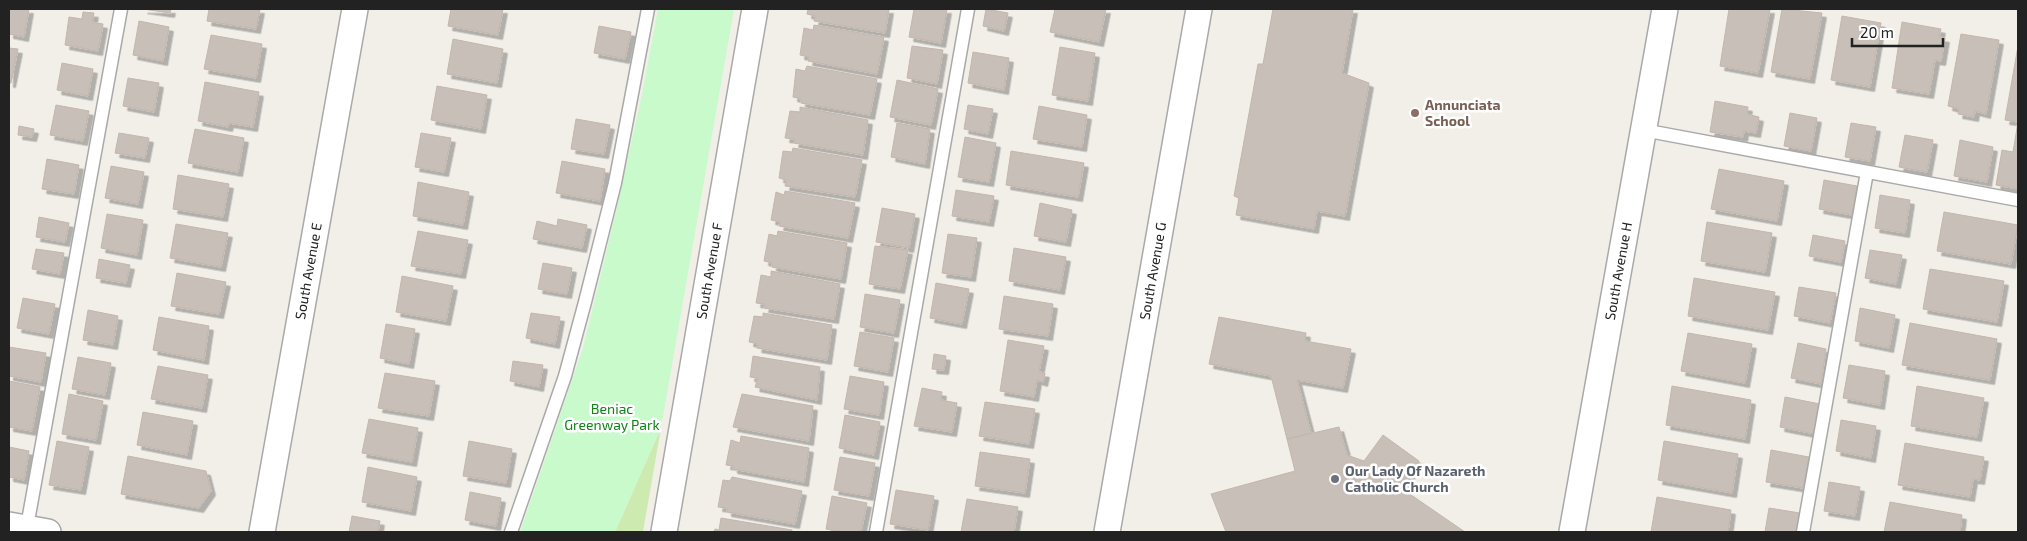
<svg xmlns="http://www.w3.org/2000/svg" width="2027" height="541" font-family="'Exo 2',sans-serif">
	<style>
		.grass { fill: #cdebb0 }
		.park { fill: #c8facc }
		.building { fill: #c7bfb8; stroke: #c4b6ab; filter: url(#shadow) }
		.lines { fill: none; stroke-linecap: round; stroke-linejoin: round }
		.lane-casing { stroke: #a9a9a9; stroke-width: 15 }
		.street-casing { stroke: #a9a9a9; stroke-width: 28 }
		.lane { stroke: #fff; stroke-width: 12 }
		.street { stroke: #fff; stroke-width: 25 }
		.education-dot { fill: #8d6e63; stroke: #fff; stroke-width: 2 }
		.worship-dot { fill: #6b7280; stroke: #fff; stroke-width: 2 }
		.labels { text-anchor: middle; stroke-width: 5; stroke-linejoin: round; paint-order: stroke }
		.education-label { font-size: 14px; font-weight: bold; fill: #785e54; stroke: #fff; text-anchor: start }
		.street-label { font-size: 14px; fill: #222; stroke: #fff }
		.park-label { font-size: 14px; fill: #0c8416; stroke: #fff }
		.worship-label { font-size: 14px; font-weight: bold; fill: #5b616d; stroke: #fff; text-anchor: start }
	</style>
	<defs>
		<filter id="shadow"><feDropShadow dx="4.5" dy="4.5" stdDeviation="0" flood-color="#0004"/></filter>
	</defs>
	<rect width="100%" height="100%" fill="#f2efe9"/>
	<path class="grass" d="M661 428 643 532H615Z"/>
	<path class="park" d="M658 9H734L661 428 615 532H520L583 348 616 212 642 94Z"/>
	<path class="building" d="M9 9H29L24 37 9 34Z
		M143 9H171L170 13Z
		M209 9H260L256 29 207 21Z
		M451 9H503L498 35 448 26Z
		M808 9H889L885 33 814 21 815 16 807 14Z
		M914 9H947L941 43 909 37Z
		M986 9 1008 13 1004 31 983 26Z
		M1055 9H1106L1099 42 1050 32Z
		M1273 9H1353L1342 73 1369 83 1345 216 1317 211 1314 229 1236 215 1239 198 1234 196 1258 64H1263Z
		M1729 9H1770L1758 73 1720 66Z
		M1782 9 1822 13 1810 79 1771 72Z
		M83 12 94 13 92 22 103 24 98 51 65 45 69 17 82 19Z
		M1842 16 1881 23 1870 87 1831 80Z
		M139 21 169 27 163 61 133 55Z
		M1902 22 1941 29 1939 37 1945 38 1941 61 1935 60 1929 94 1892 88Z
		M814 25 884 37 877 74 808 61 809 57 800 55 804 28 813 30Z
		M599 26 631 32 625 59 594 53Z
		M1961 34 1999 40 1986 114 1975 111 1974 117 1958 114 1959 109 1948 106Z
		M211 35 262 44 256 78 204 69Z
		M453 39 503 49 497 83 447 74Z
		M912 46 943 50 937 84 907 78Z
		M2018 46V189L1996 185 2002 150 2013 152 2018 122 2005 120Z
		M1060 47 1095 53 1088 101 1052 95Z
		M9 48 18 49 11 83H9Z
		M973 52 1009 58 1004 90 968 83Z
		M62 63 93 69 88 96 57 90Z
		M807 66 877 79 870 115 801 103V99L793 97 796 69 805 71Z
		M128 78 159 83 154 112 123 106Z
		M897 80 938 89 931 125 890 117Z
		M205 82 259 92 253 127 229 123 228 127 198 121Z
		M437 86 487 95 481 129 431 120Z
		M1715 101 1748 107 1747 114 1759 117 1756 133 1744 131 1743 137 1710 132Z
		M56 105 89 111 83 141 50 135Z
		M968 105 993 109 988 134 964 129Z
		M1039 106 1087 115 1082 147 1033 139Z
		M800 107 868 120 863 155 794 143 795 139 785 138 790 111 800 112Z
		M1790 113 1817 118 1811 151 1784 146Z
		M576 119 610 125 604 154 571 149Z
		M897 123 930 129 925 164 891 157Z
		M1851 123 1876 127 1870 161 1845 157Z
		M19 126 34 129 32 137 18 135Z
		M195 129 244 138 238 172 188 163Z
		M119 133 149 138 145 158 115 153Z
		M421 133 451 138 444 172 415 167Z
		M1905 135 1933 140 1927 172 1899 167Z
		M965 137 996 143 989 182 958 177Z
		M1960 140 1993 147 1987 182 1954 176Z
		M793 148 862 160 855 197 785 186 786 180 779 178 783 151 792 152Z
		M1011 151 1084 163 1078 197 1006 185Z
		M47 159 79 165 74 194 42 189Z
		M562 161 605 169 600 201 556 193Z
		M111 166 144 172 138 204 105 198Z
		M1719 169 1784 181 1777 221 1711 209Z
		M178 175 229 184 223 217 173 209Z
		M1824 180 1857 186 1852 215 1819 209Z
		M418 182 469 192 463 225 413 216Z
		M956 190 994 196 989 222 952 216Z
		M785 191 855 203 848 238 779 226 780 222 771 220 776 192 784 195Z
		M1880 195 1910 200 1905 233 1875 228Z
		M1040 203 1072 210 1066 242 1034 236Z
		M882 208 915 214 909 248 876 242Z
		M1944 212 2018 225 2011 264 1937 251Z
		M107 214 143 220 137 255 101 248Z
		M39 217 69 223 65 242 36 237Z
		M558 219 587 225 582 248 533 239 537 221 557 226Z
		M1707 222 1772 233 1765 272 1701 261Z
		M176 224 228 233 221 267 170 258Z
		M418 231 468 240 461 274 411 266Z
		M778 231 847 243 841 279 772 267V263L764 261 769 234 777 236Z
		M948 234 977 238 971 277 942 273Z
		M1813 235 1845 241 1841 262 1809 256Z
		M875 246 908 250 900 289 869 284Z
		M1014 248 1066 257 1060 290 1009 281Z
		M36 249 64 253 60 274 32 269Z
		M1870 250 1902 255 1896 284 1865 278Z
		M99 259 130 265 126 283 96 278Z
		M543 263 572 268 567 294 538 289Z
		M1930 269 2004 281 1997 322 1923 309Z
		M771 271 840 284 834 319 764 308 765 304 756 303 761 275 771 277Z
		M177 273 226 282 219 314 171 306Z
		M402 276 453 286 446 321 396 312Z
		M1694 278 1775 292 1768 330 1688 316Z
		M936 283 969 289 962 324 930 318Z
		M1799 287 1836 293 1830 323 1794 316Z
		M865 294 900 300 894 333 860 327Z
		M1004 296 1053 304 1048 336 999 329Z
		M23 298 55 304 49 334 17 328Z
		M1860 308 1895 315 1889 348 1855 341Z
		M88 310 118 316 113 345 83 340Z
		M531 313 560 317 555 344 526 338Z
		M763 313 832 325 827 360 757 348 758 344 749 342 754 316 763 317Z
		M159 317 209 326 204 360 153 350Z
		M1219 317 1306 333 1305 341 1351 349 1343 388 1297 380 1311 433 1287 439 1271 376 1209 364Z
		M1910 323 1997 339 1990 380 1902 365Z
		M386 324 415 329 409 364 380 358Z
		M860 332 894 338 888 372 854 366Z
		M1688 333 1752 344 1745 383 1681 371Z
		M1008 340 1044 346 1039 372 1045 373 1043 382 1037 380 1034 397 1000 391Z
		M1798 343 1826 349 1821 384 1791 378Z
		M9 347 46 353 41 382 9 376Z
		M934 354 946 356 944 370 932 369Z
		M753 356 820 367 817 400 755 387 758 378 750 377Z
		M78 357 111 363 105 395 72 389Z
		M513 361 543 365 539 387 510 381Z
		M1849 365 1885 371 1880 405 1843 398Z
		M158 366 208 375 202 408 151 399Z
		M385 373 435 381 429 416 378 408Z
		M850 376 884 382 879 415 844 409Z
		M9 381 40 387 32 431 9 427Z
		M1672 386 1751 400 1745 439 1666 425Z
		M1917 386 1984 398 1977 437 1911 426Z
		M922 388 942 392 941 400 957 403 952 432 914 426Z
		M69 394 103 401 96 440 62 434Z
		M742 394 813 406 809 441 733 427Z
		M1785 397 1820 404 1815 434 1780 427Z
		M985 402 1035 409 1029 444 979 436Z
		M143 412 193 421 187 455 137 445Z
		M845 415 880 422 874 455 839 448Z
		M369 419 418 428 412 462 362 453Z
		M1841 420 1876 426 1871 458 1836 451Z
		M1339 427 1347 455 1364 461 1383 435 1419 461 1401 488 1465 532H1226L1211 494 1295 471 1287 439Z
		M741 436 809 448 804 482 733 469V466L726 465 731 440 740 443Z
		M57 441 89 447 81 490 49 485Z
		M469 441 512 449 506 483 463 476Z
		M1664 441 1738 454 1732 493 1658 480Z
		M1905 443 1984 457 1980 480 1973 479 1970 497 1898 485Z
		M9 447 29 451 24 480 9 477Z
		M1771 450 1809 457 1803 488 1766 482Z
		M980 452 1030 459 1025 493 975 486Z
		M128 456 206 471 211 491 199 508 121 494Z
		M840 457 875 463 869 496 834 490Z
		M368 467 417 477 411 511 362 502Z
		M732 477 802 491 795 524 727 512V508L718 507 723 480 730 481Z
		M1829 482 1860 487 1855 516 1824 511Z
		M896 490 934 496 928 530 890 524Z
		M470 492 501 498 496 526 465 520Z
		M832 496 867 503 861 532H843L826 529Z
		M1657 497 1731 510 1728 532H1651Z
		M967 499 1018 507 1014 532H961Z
		M1890 502 1962 515 1960 532H1884Z
		M1769 508 1800 513 1796 532H1765Z
		M352 516 380 521 378 532H349Z
		M721 518 792 530V532H714L715 529 719 530Z"/>
	<g class="lines">
		<g class="lane-casing">
			<path id="lane" d="M1643 130 2018 200
				M26 532 121 9
				M511 532 565 376 585 302 615 183 648 9
				M876 532 968 9
				M1803 532 1867 172"/>
		</g>
		<g class="street-casing">
			<g id="street">
				<path d="M9 525 48 532"/>
				<path id="s1" d="M262 532 355 9"/>
				<path id="s2" d="M664 532 755 9"/>
				<path id="s3" d="M1107 532 1199 9"/>
				<path id="s4" d="M1572 532 1665 9"/>
			</g>
		</g>
		<use href="#lane" class="lane"/>
		<use href="#street" class="street"/>
	</g>
	<circle class="education-dot" cx="1415" cy="113" r="5"/>
	<circle class="worship-dot" cx="1335" cy="479" r="5"/>
	<g class="labels">
		<g class="education-label">
			<text x="1425" y="110">Annunciata<tspan x="1425" dy="16">School</tspan></text>
		</g>
		<g class="street-label">
			<text dy="5" stroke="none"><textPath href="#s1" startOffset="265">South Avenue E</textPath></text>
			<text dy="5" stroke="none"><textPath href="#s2" startOffset="265">South Avenue F</textPath></text>
			<text dy="5" stroke="none"><textPath href="#s3" startOffset="265">South Avenue G</textPath></text>
			<text dy="5" stroke="none"><textPath href="#s4" startOffset="265">South Avenue H</textPath></text>
		</g>
		<g class="park-label">
			<text x="612" y="414">Beniac<tspan x="612" dy="16">Greenway Park</tspan></text>
		</g>
		<g class="worship-label">
			<text x="1345" y="476">Our Lady Of Nazareth<tspan x="1345" dy="16">Catholic Church</tspan></text>
		</g>
	</g>
	<rect width="2027" height="541" fill="none" stroke="#222222" stroke-width="20"/>
	<path d="M1852 38v8h91v-8" fill="none" stroke="#222222" stroke-width="2.5"/>
	<text x="1860" y="38" font-size="15" fill="#222222" stroke="#ffffff" stroke-width="4" paint-order="stroke">20 m</text>
</svg>
